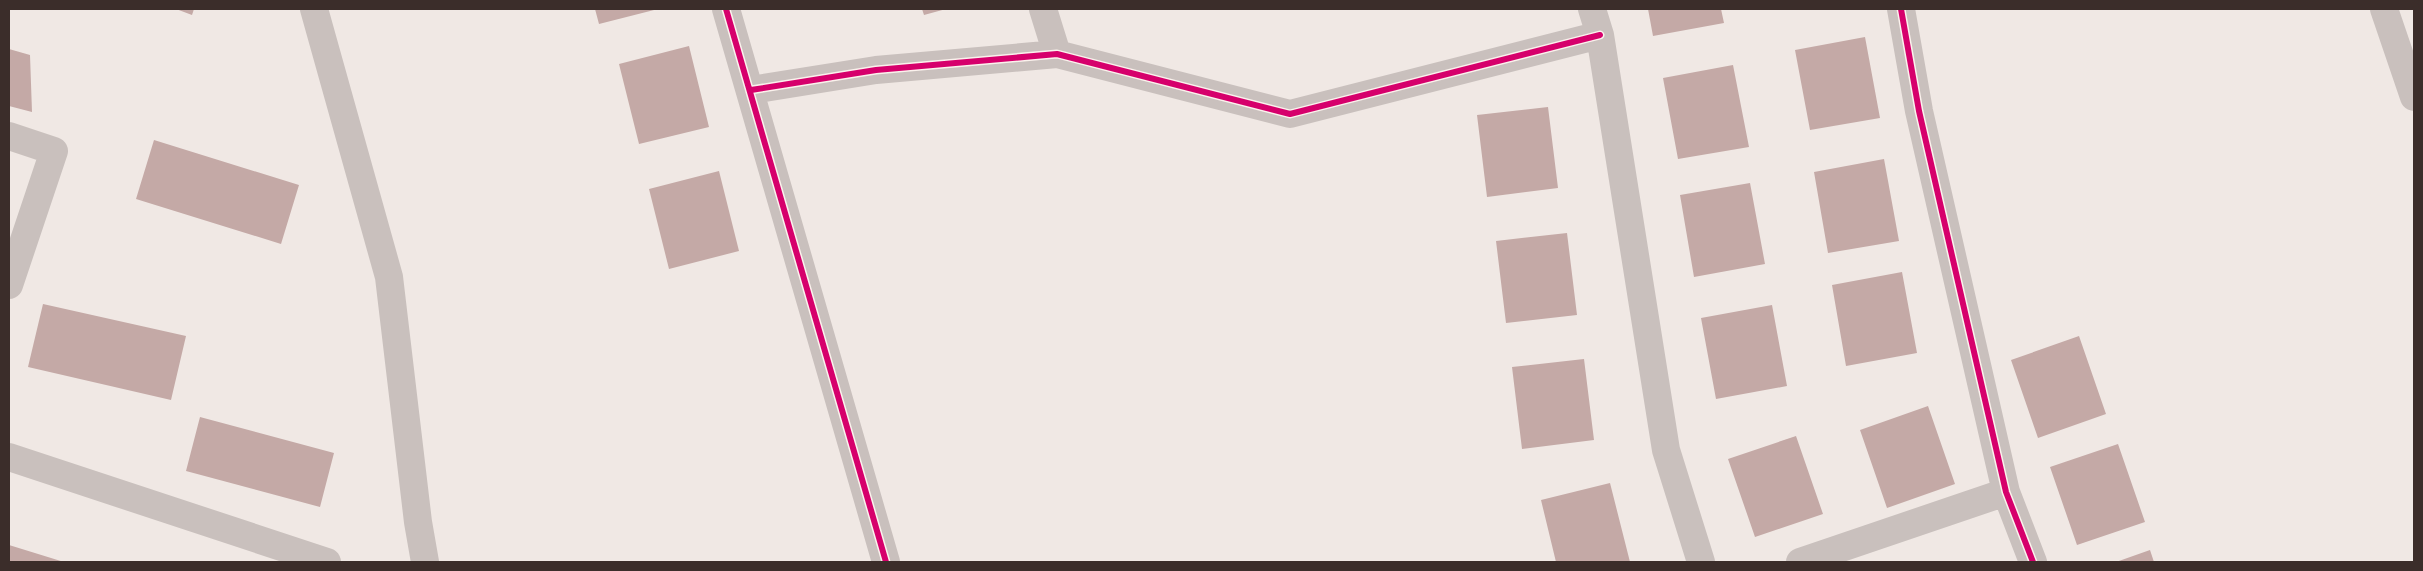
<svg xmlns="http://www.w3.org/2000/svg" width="2423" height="571" font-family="'Noto Sans',sans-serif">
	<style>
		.building { fill: #c4a9a6 }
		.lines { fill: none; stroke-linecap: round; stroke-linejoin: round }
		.minor { stroke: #c9c0bd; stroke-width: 28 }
		.cycleway-casing { stroke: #fbf2ed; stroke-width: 9 }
		.cycleway { stroke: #d6006c; stroke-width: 6 }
	</style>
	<rect width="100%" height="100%" fill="#f0e8e4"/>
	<path class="building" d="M176 9H194L192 15Z
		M595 9H658L599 24Z
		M922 9H946L924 15Z
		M1648 9H1721L1724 23 1653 36Z
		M1865 37 1880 118 1810 130 1795 50Z
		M689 46 709 127 639 144 619 64Z
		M9 49 30 55 32 112 9 106Z
		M1733 65 1749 147 1678 159 1663 78Z
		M1548 107 1558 188 1487 197 1477 115Z
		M154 140 299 185 281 244 136 199Z
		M1884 159 1899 241 1828 253 1814 172Z
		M719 171 739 251 669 269 649 189Z
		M1750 183 1765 264 1694 277 1680 195Z
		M1567 233 1577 315 1506 323 1496 241Z
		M1902 272 1917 353 1846 366 1832 285Z
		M43 304 186 336 171 400 28 367Z
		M1772 305 1787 386 1716 399 1701 318Z
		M2079 336 2106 414 2038 438 2011 360Z
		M1584 359 1594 440 1522 449 1512 367Z
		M1928 406 1955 484 1887 508 1860 430Z
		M200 417 334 453 320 507 186 471Z
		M1796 436 1823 514 1755 537 1728 459Z
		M2118 444 2145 522 2077 545 2050 467Z
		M1610 483 1630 562H1556L1541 500Z
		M9 545 64 562H9Z
		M2150 550 2154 562H2116Z"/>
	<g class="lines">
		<path class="minor" d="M314 9 389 277 418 522 425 562
			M726 9 886 562
			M1043 9 1057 54
			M1592 9 1600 35 1666 450 1701 562
			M1901 9 1919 111 2006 492 2033 562
			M2384 9 2414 97
			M751 90 876 70 1057 54 1290 114 1600 35
			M9 136 54 151 9 285
			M9 457 327 562
			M1800 562 2006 492"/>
		<g class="cycleway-casing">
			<path id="cycleway" d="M726 9 886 562
				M1901 9 1919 111 2006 492 2033 562
				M751 90 876 70 1057 54 1290 114 1600 35"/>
		</g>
		<use href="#cycleway" class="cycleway"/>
	</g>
	<rect width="2423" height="571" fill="none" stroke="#3b2d2a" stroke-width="20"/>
</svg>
